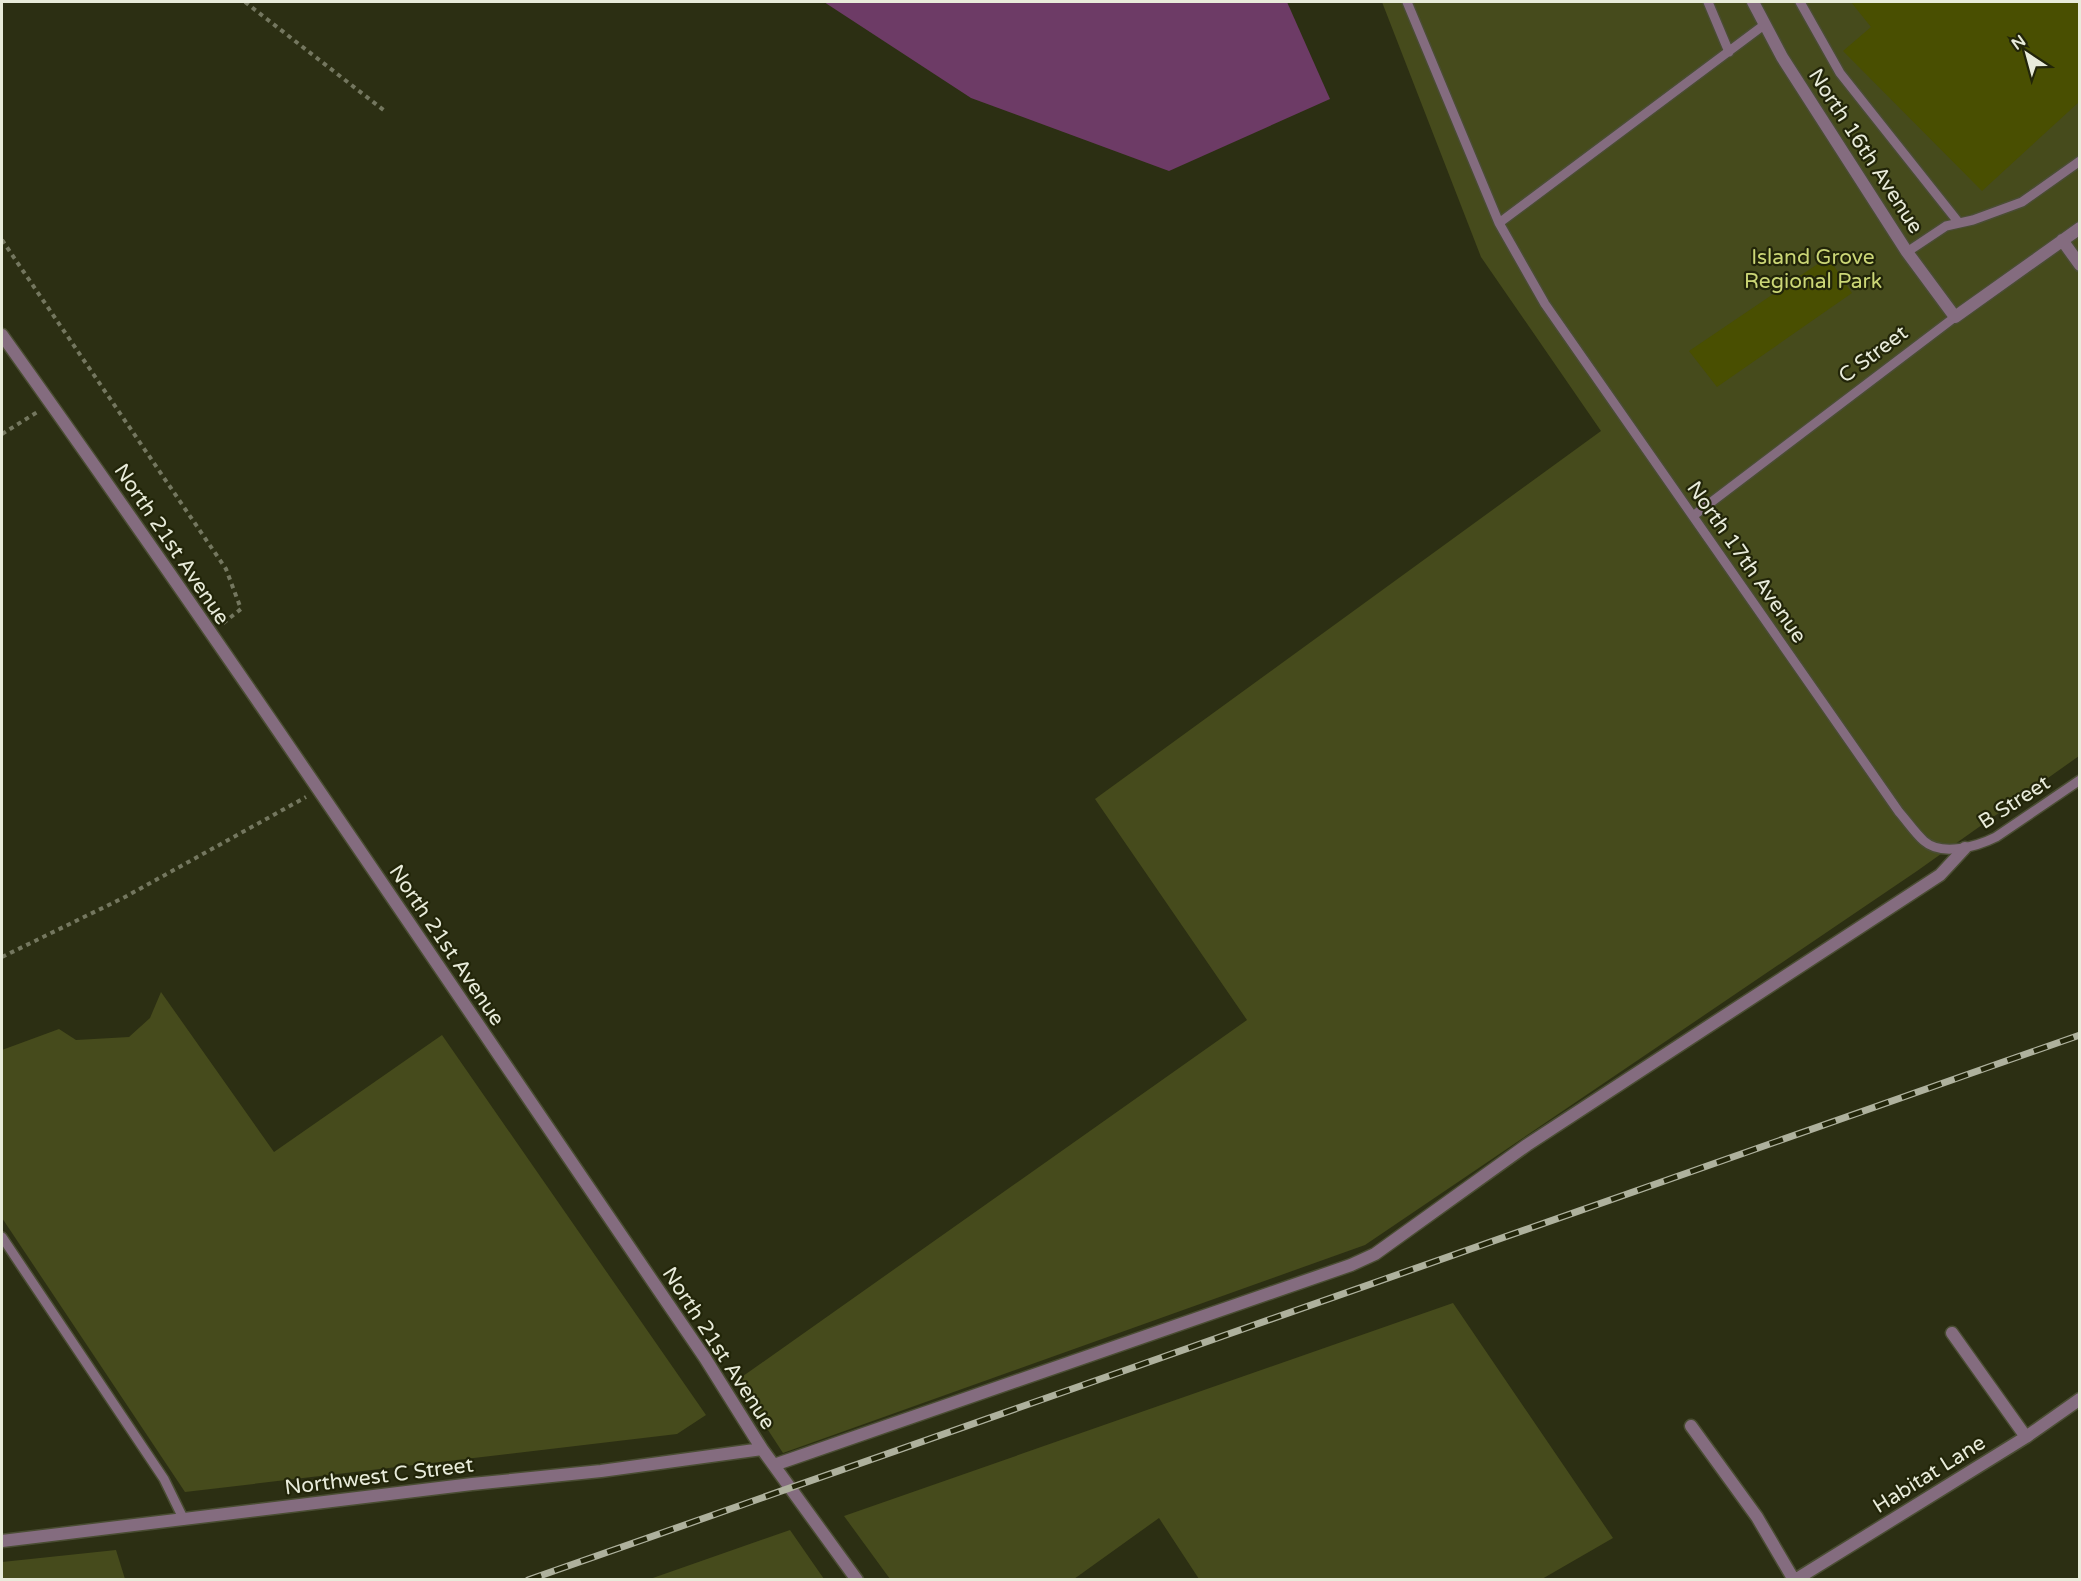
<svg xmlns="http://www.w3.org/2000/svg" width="2081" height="1581" font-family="'Varela Round',sans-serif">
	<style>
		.green { fill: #464b1c }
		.water { fill: #6d3b66 }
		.building { fill: #494f01 }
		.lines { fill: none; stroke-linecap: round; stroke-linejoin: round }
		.lane-casing { stroke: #4a4d33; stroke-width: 12 }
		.street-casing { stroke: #4a4d33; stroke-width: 15 }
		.path { stroke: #74775f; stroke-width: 4; stroke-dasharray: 4.5 4.5; stroke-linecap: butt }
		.lane { stroke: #846c7f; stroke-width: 9 }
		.street { stroke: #846c7f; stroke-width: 12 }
		.rail-casing { stroke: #aeb19d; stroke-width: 7 }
		.rail { stroke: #222509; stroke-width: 4.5; stroke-dasharray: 14; stroke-linecap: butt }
		.labels { text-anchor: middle; stroke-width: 4.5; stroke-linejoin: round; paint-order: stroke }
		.street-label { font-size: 21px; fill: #e8ebda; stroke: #222509 }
		.park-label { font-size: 21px; fill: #cbd676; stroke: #222509 }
	</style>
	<rect width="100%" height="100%" fill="#2c2f13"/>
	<path class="green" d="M1382 2H2079V756L1917 871 1365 1245 783 1453 736 1381 1247 1020 1095 799 1601 431 1481 257Z
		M161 992 274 1152 442 1035 706 1415 677 1434 185 1492 2 1218V1050L59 1029 76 1040 129 1037 150 1018Z
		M1453 1303 1613 1538 1542 1579H1199L1159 1518 1074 1579H890L844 1516Z
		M790 1530 824 1579H650Z
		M116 1550 125 1579H2V1562Z"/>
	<path class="water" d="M824 2H1287L1330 99 1169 171 971 98Z"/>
	<path class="building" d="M1851 2H2079V102L1982 191 1843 51 1871 27Z
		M1828 257 1852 293 1717 387 1689 351Z"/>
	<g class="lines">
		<g class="lane-casing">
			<path id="lane" d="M1407 2 1499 223 1545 304 1899 812C1907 821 1915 833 1924 841 1942 857 1978 846 1996 837L2080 780
				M1708 2 1729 52
				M1800 2 1840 73 1959 223
				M1499 223 1764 25
				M1907 252 1946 226 1973 220 2022 202 2080 161
				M1693 516 1955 317
				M2 1237 164 1479 184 1520"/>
		</g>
		<g class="street-casing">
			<path id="street" d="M1753 2 1782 57 1907 252 1955 317 2080 228
				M2062 240 2080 265
				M2 335C242 671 471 1016 705 1358L762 1449 857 1580
				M1952 1333 2026 1437
				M1691 1426 1757 1517 1794 1580
				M774 1465 1351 1265 1375 1254 1527 1145 1940 875 1965 848
				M2 1541 472 1484 601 1471 762 1449
				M1795 1580 2026 1437 2080 1399"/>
		</g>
		<path class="path" d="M245 2 386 112
			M2 240 226 569 241 609 222 624
			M2 434 39 411
			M2 957 125 897 306 797"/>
		<use href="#lane" class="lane"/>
		<use href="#street" class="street"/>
		<g class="rail-casing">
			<path id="rail" d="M528 1580 2080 1035"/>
		</g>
		<use href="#rail" class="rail"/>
	</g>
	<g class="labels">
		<g class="street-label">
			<text transform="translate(1866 151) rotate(57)" y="7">North 16th Avenue</text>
			<text transform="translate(1873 354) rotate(-37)" y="7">C Street</text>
			<text transform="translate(172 544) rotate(56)" y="7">North 21st Avenue</text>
			<text transform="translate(1747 562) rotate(55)" y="7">North 17th Avenue</text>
			<text transform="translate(2014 802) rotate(-33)" y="7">B Street</text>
			<text transform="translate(447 945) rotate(56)" y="7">North 21st Avenue</text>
			<text transform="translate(719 1348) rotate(57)" y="7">North 21st Avenue</text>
			<text transform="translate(1929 1474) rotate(-32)" y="7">Habitat Lane</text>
			<text transform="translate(379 1476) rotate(-7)" y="7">Northwest C Street</text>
		</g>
		<g class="park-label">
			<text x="1813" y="264">Island Grove<tspan x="1813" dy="24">Regional Park</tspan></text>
		</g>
	</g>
	<rect width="2081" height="1581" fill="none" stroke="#e8ebda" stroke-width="6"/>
	<g transform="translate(2027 54) rotate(324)" stroke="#222509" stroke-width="4.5" paint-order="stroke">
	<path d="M0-4.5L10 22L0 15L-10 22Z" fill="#e8ebda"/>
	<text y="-9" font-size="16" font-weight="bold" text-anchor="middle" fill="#e8ebda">N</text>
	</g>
</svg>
